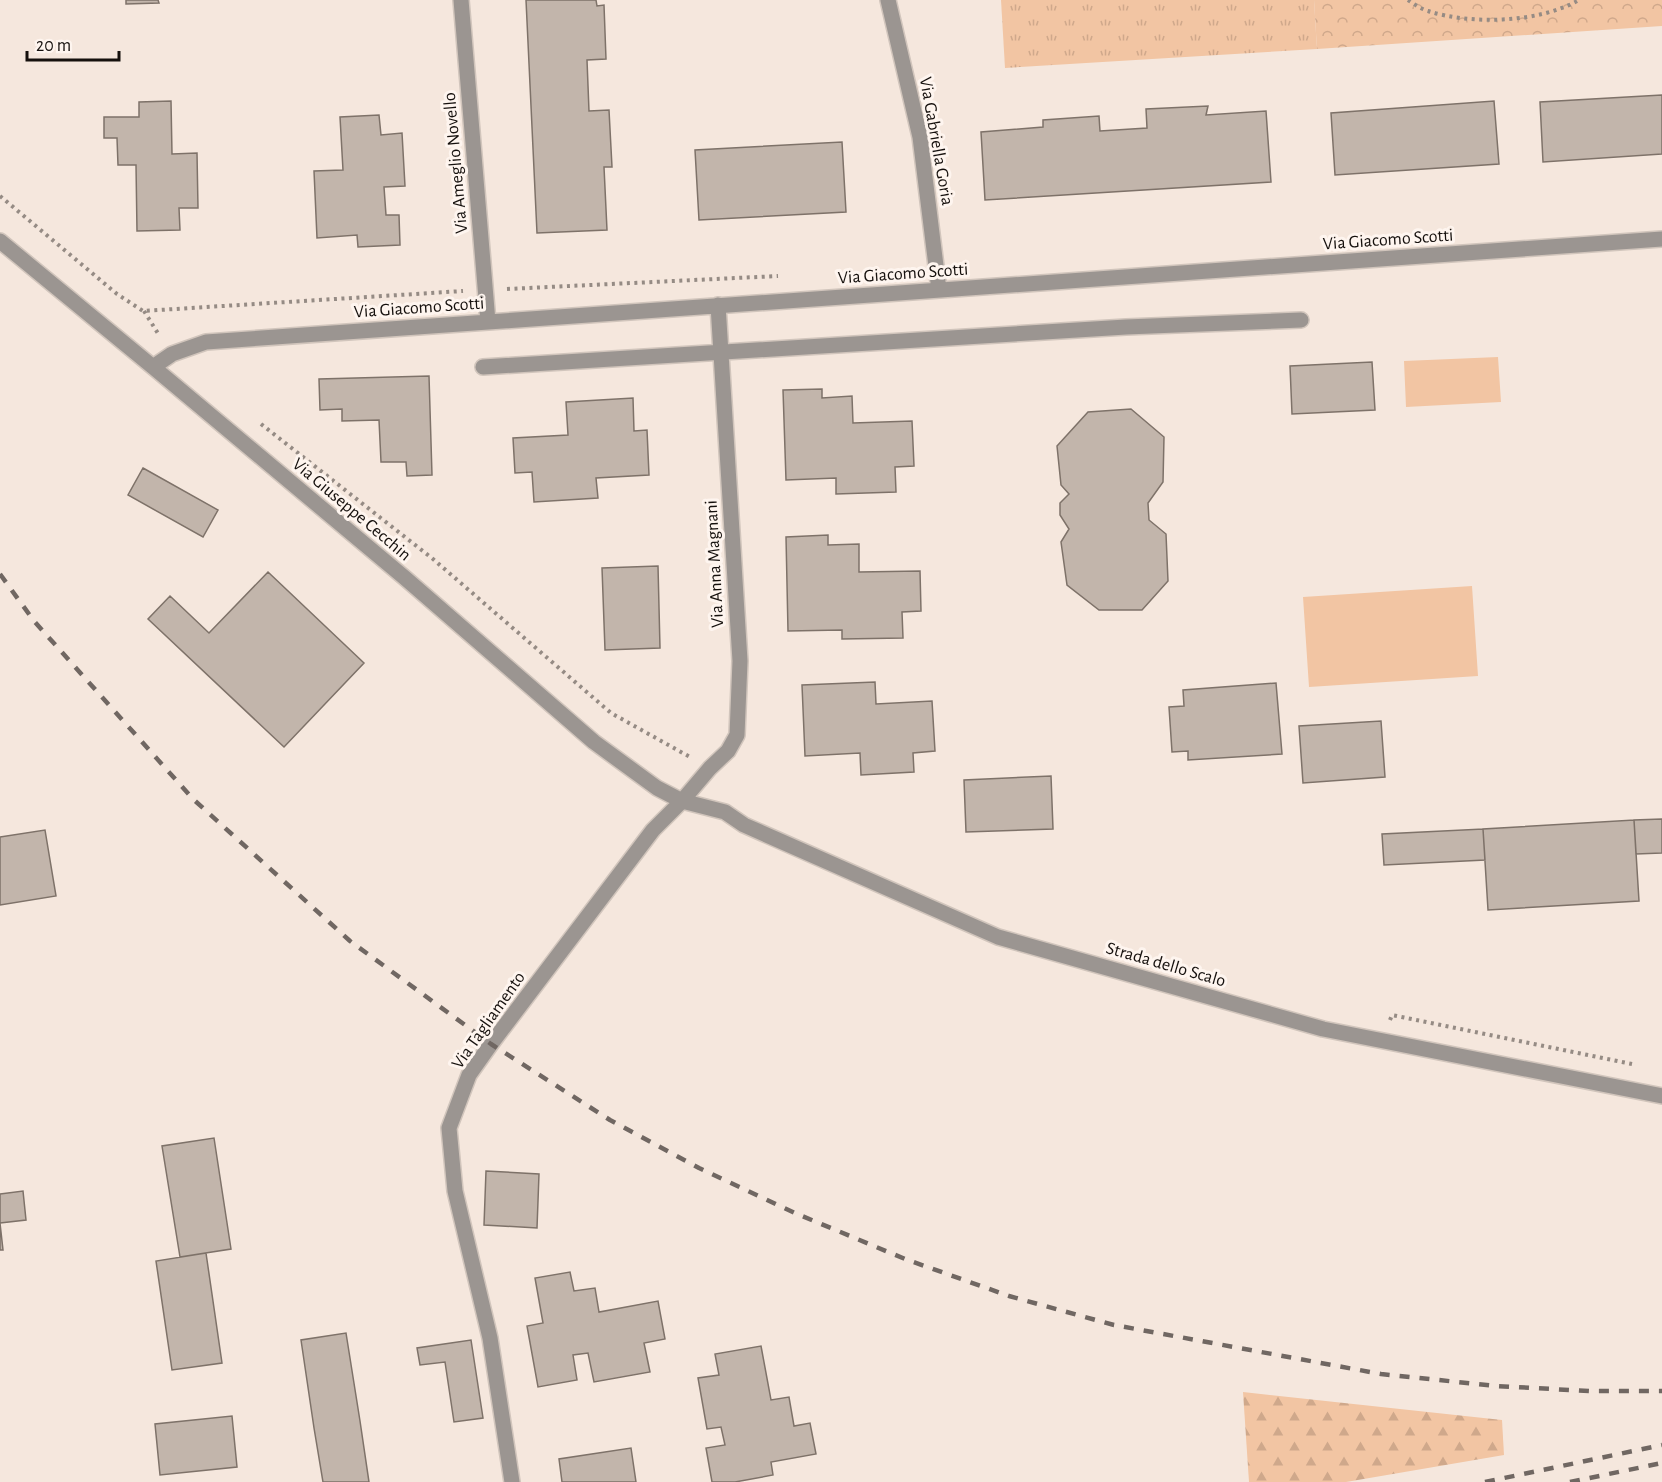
<svg xmlns="http://www.w3.org/2000/svg" width="1662" height="1482" font-family="'Alegreya Sans',sans-serif">
	<style>
		.grass { fill: url(#grass-tufts) }
		.forest { fill: url(#forest-firs) }
		.park { fill: url(#park-crowns) }
		.pitch { fill: #f2c5a3 }
		.building { fill: #c2b5ab; stroke: #7e7269; stroke-width: 1.5 }
		.lines { fill: none; stroke-linecap: round; stroke-linejoin: round }
		.minor-casing { stroke: #d1c5bc; stroke-width: 18 }
		.path { stroke: #958b84; stroke-width: 4; stroke-dasharray: 3 4.5; stroke-linecap: butt }
		.minor { stroke: #9b9591; stroke-width: 15 }
		.rail { stroke: #706762; stroke-width: 4.5; stroke-dasharray: 10 10; stroke-linecap: butt }
		.labels { text-anchor: middle; stroke-width: 6; stroke-linejoin: round; paint-order: stroke }
		.street-label { font-size: 18px; fill: #15100d; stroke: #fef5ef }
	</style>
	<defs>
		<pattern id="grass-tufts" width="24" height="20" patternUnits="userSpaceOnUse" patternTransform="scale(1.5)"><rect width="24" height="20" fill="#f2c5a3"/><path d="M3 7l-1-3M5 7V3M7 7l1-3M15 17l-1-3M17 17v-4M19 17l1-3" fill="none" stroke="#cfa88b"/></pattern>
		<pattern id="forest-firs" width="22" height="20" patternUnits="userSpaceOnUse" patternTransform="scale(1.5)"><rect width="22" height="20" fill="#f2c5a3"/><path d="M5 1l3.5 6h-7zM16 11l3.5 6h-7z" fill="#cfa88b"/></pattern>
		<pattern id="park-crowns" width="20" height="18" patternUnits="userSpaceOnUse" patternTransform="scale(1.5)"><rect width="20" height="18" fill="#f2c5a3"/><path d="M2 6a3 3 0 1 1 6 0M12 15a3 3 0 1 1 6 0" fill="none" stroke="#cfa88b"/></pattern>
	</defs>
	<rect width="100%" height="100%" fill="#f5e7dd"/>
	<path class="grass" d="M1001 0H1314L1317 49 1005 68Z"/>
	<path class="forest" d="M1243 1392 1502 1420 1504 1455 1346 1482H1249Z"/>
	<path class="park" d="M1314 0H1662V26L1317 49Z"/>
	<path class="pitch" d="M1498 357 1501 402 1406 407 1404 361Z
		M1472 586 1478 676 1309 687 1303 597Z"/>
	<path class="building" d="M126 0H158L159 3 126 4Z
		M526 0H596L597 6 604 5 606 59 587 60 589 111 609 110 612 167H604L607 230 537 233Z
		M1662 95V154L1543 162 1540 102Z
		M171 101 172 154 197 153 198 208H179L180 230 137 231 136 165H118L117 138H104V117H139V102Z
		M1494 101 1499 164 1335 175 1331 113Z
		M1208 106 1206 115 1266 111 1271 182 985 200 981 132 1043 127V120L1099 116 1100 131 1147 128 1146 109Z
		M379 115 381 135 402 133 405 186 384 187 386 215H399L400 245 358 247 357 235 317 238 314 171 343 170 340 117Z
		M842 142 846 212 699 220 695 150Z
		M1372 362 1375 410 1292 414 1290 366Z
		M429 376 432 475 407 476 406 462H381L379 420 342 421V409L320 410 319 379Z
		M822 389V398L852 396 853 423 912 421 914 466 895 467 896 492 836 494V478L786 480 783 390Z
		M633 398 634 431 647 430 649 475 596 478 598 498 534 502 532 472 515 473 513 438 568 435 566 402Z
		M1131 409 1164 437 1163 482 1148 503 1149 520 1166 534 1168 581 1142 610H1099L1067 585 1061 542 1069 529 1060 515V503L1069 494 1061 485 1057 446 1088 412Z
		M143 468 218 510 203 537 128 495Z
		M828 535V545L859 544V572L920 571 921 611 902 612 903 638 842 639V630L788 631 786 537Z
		M658 566 660 648 605 650 602 568Z
		M268 572 364 663 284 747 148 619 170 596 209 633Z
		M875 682 876 704 932 701 935 751 913 753 914 772 861 775 860 753 805 756 802 685Z
		M1276 683 1282 754 1188 760V751L1172 752 1169 707 1184 706 1183 690Z
		M1381 721 1385 777 1303 783 1299 726Z
		M1051 776 1053 829 966 832 964 780Z
		M1662 819V853L1636 854 1634 820Z
		M1634 820 1639 901 1488 910 1483 829Z
		M1483 829 1485 860 1384 865 1382 834Z
		M45 830 56 896 0 905V837Z
		M214 1138 231 1249 180 1257 162 1146Z
		M486 1171 539 1174 537 1228 484 1225Z
		M23 1191 26 1220 0 1223 3 1250H0V1194Z
		M206 1253 222 1363 172 1370 156 1261Z
		M570 1272 574 1291 595 1288 599 1312 658 1301 665 1339 644 1343 650 1372 594 1382 588 1353 573 1355 577 1380 538 1387 527 1326 543 1323 535 1278Z
		M346 1333 360 1421 369 1482H323L314 1428 301 1340Z
		M471 1340 483 1418 454 1422 445 1362 420 1365 417 1348Z
		M761 1346 771 1400 789 1397 794 1426 810 1423 816 1454 771 1462 773 1475 735 1482H712L706 1448 725 1445 721 1427 707 1429 698 1378 719 1375 715 1354Z
		M232 1416 237 1467 160 1475 155 1424Z
		M631 1448 636 1482H562L559 1459Z"/>
	<g class="lines">
		<g class="minor-casing">
			<path id="minor" d="M461 0 488 322
				M888 0 920 137 939 290
				M0 241 153 367 405 578 594 742 657 788 682 801 725 812 744 825 998 937 1323 1029 1662 1096
				M153 367 172 354 206 342 1662 239
				M483 367 1126 327 1301 320
				M512 1482 490 1338 455 1191 449 1128 469 1075 491 1044 653 830 682 801 710 768 728 751 737 735 740 661 718 305"/>
		</g>
		<path class="path" d="M1408 0C1414 4 1421 9 1428 11 1471 25 1539 23 1579 0
			M0 196 117 294 143 311 463 291
			M507 289 778 276
			M144 311 159 335
			M261 424 433 559 611 713 690 757
			M1390 1020 1392 1015 1632 1064"/>
		<use href="#minor" class="minor"/>
		<path class="rail" d="M0 574 34 621 193 799 350 941 491 1044 610 1120 699 1168 795 1213 905 1259 1009 1296 1114 1325 1381 1374 1496 1386 1589 1391H1662
			M1485 1482 1662 1445
			M1570 1482 1662 1463"/>
	</g>
	<g class="labels">
		<g class="street-label">
			<text transform="translate(937 141) rotate(80)" y="6">Via Gabriella Goria</text>
			<text transform="translate(455 163) rotate(-95)" y="6">Via Ameglio Novello</text>
			<text transform="translate(1388 239) rotate(-4)" y="6">Via Giacomo Scotti</text>
			<text transform="translate(903 273) rotate(-4)" y="6">Via Giacomo Scotti</text>
			<text transform="translate(419 307) rotate(-4)" y="6">Via Giacomo Scotti</text>
			<text transform="translate(352 509) rotate(40)" y="6">Via Giuseppe Cecchin</text>
			<text transform="translate(714 564) rotate(-93)" y="6">Via Anna Magnani</text>
			<text transform="translate(1166 964) rotate(16)" y="6">Strada dello Scalo</text>
			<text transform="translate(488 1020) rotate(-55)" y="6">Via Tagliamento</text>
		</g>
	</g>
	<path d="M27 51v9h92v-9" fill="none" stroke="#15100d" stroke-width="3"/>
	<text x="36" y="51" font-size="18" fill="#15100d" stroke="#fef5ef" stroke-width="4.5" paint-order="stroke">20 m</text>
</svg>
